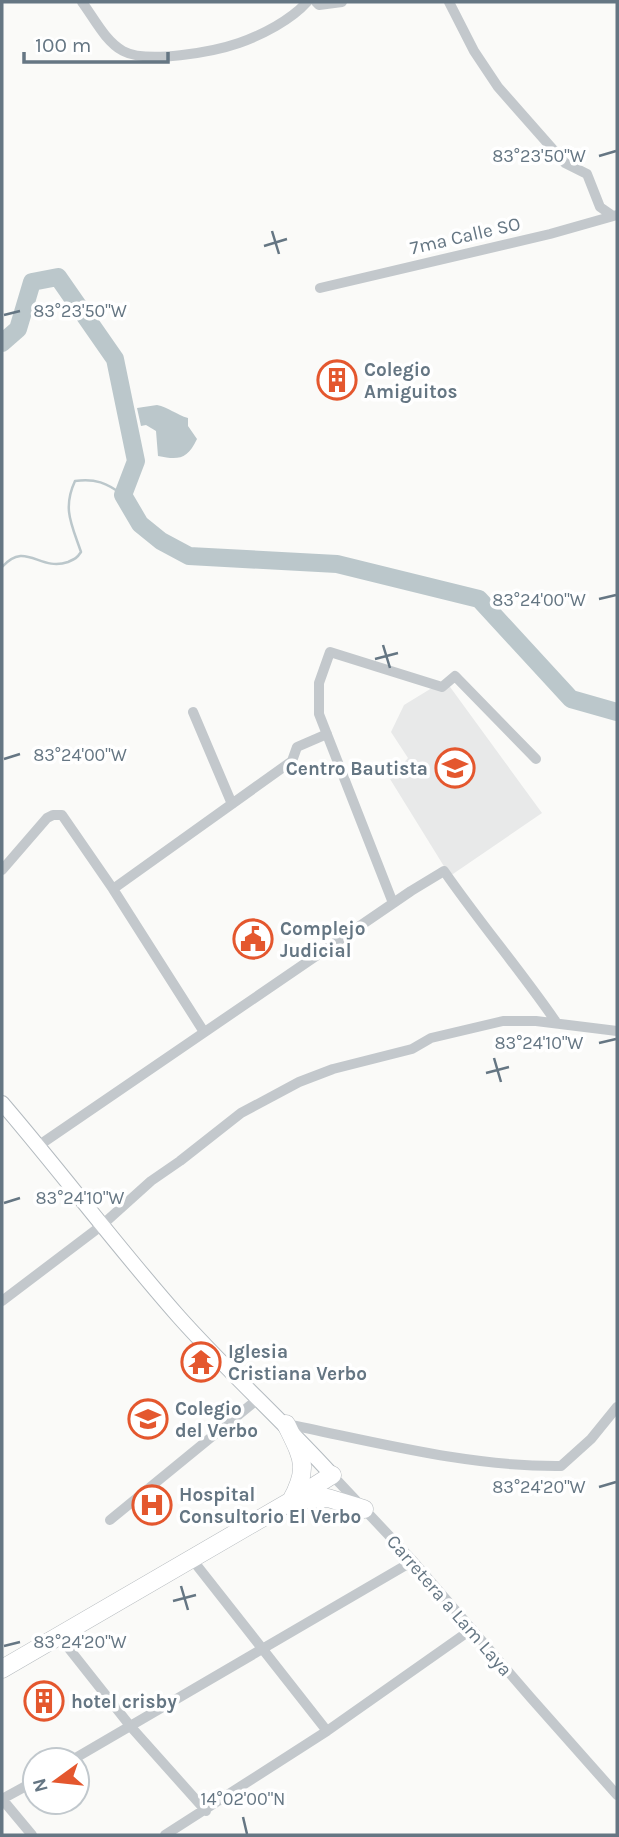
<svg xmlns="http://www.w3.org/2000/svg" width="619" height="1837" font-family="Karla,sans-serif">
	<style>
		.built { fill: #e8e9e9 }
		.water { fill: #bbc7cb }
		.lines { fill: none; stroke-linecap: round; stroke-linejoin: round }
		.stream { stroke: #bbc7cb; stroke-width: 2.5 }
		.river { stroke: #bbc7cb; stroke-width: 18 }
		.secondary-casing { stroke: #b3babf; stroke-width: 16 }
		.highway-casing { stroke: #b4b9bd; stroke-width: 19 }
		.street { stroke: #c3c8cc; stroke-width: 10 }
		.secondary { stroke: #fff; stroke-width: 14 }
		.highway { stroke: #fff; stroke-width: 18 }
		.ticks { fill: none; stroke: #657683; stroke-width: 2.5 }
		.labels { text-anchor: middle; stroke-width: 7; stroke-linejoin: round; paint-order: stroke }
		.street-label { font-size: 19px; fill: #657683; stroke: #fff }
		.poi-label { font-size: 19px; font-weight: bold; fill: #657683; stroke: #fff; text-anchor: start }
		.ticks-label { font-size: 18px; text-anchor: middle; fill: #657683; stroke: #fff; stroke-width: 7; stroke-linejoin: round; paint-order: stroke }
	</style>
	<rect width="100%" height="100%" fill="#fafaf8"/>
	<path class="built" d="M445 680 542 813 450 876 390 779 408 758 391 732 404 705Z"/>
	<path class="water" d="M157 405C168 407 177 415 188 418V426L197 439C187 460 178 460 158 456L156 431 146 425 141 426 137 408Z"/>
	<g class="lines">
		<path class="stream" d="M2 567C26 540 39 572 68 562 75 559 77 558 81 552 72 525 62 509 75 481 95 478 107 483 123 495"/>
		<path class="river" d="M2 343 18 329 32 282 58 277 115 359 136 461 123 495 140 524 161 541 189 556 337 564 479 599 571 699 617 712"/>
		<g class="secondary-casing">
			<path id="secondary" d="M2 1103C62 1173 118 1248 179 1317 228 1372 283 1421 332 1475"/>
		</g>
		<g class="highway-casing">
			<path id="highway" d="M286 1424C302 1457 310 1467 291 1501
				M298 1500 328 1498 364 1509
				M2 1669 291 1501 332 1475"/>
		</g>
		<path class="street" d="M82 2C94 18 105 41 123 51 147 64 213 52 239 43 262 35 291 20 307 2
			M316 2 319 5 342 2
			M449 2 474 51 498 87 565 163 587 174 600 207 613 216
			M320 288 550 234 617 215
			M193 712 232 804
			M2 870 47 818 53 815H62L113 889 204 1032
			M113 889 292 761 297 747 327 734
			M393 903 319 714V683L330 652 442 687 455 676 536 759
			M38 1146 411 891 444 871C480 923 521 971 556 1022
			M2 1301 101 1226 151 1181 180 1161 241 1113 299 1082 333 1069 412 1049 431 1038 503 1021H536L617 1031
			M286 1424C376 1442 469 1467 561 1466L591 1439 617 1407
			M332 1475 413 1561 531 1698 617 1795
			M110 1520 259 1398
			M191 1558 327 1731
			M59 1636 131 1727 206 1811
			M72 1760 413 1561
			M32 1835 2 1799 35 1781
			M165 1835 327 1731 472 1629"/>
		<use href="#secondary" class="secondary"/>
		<use href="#highway" class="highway"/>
	</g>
	<path class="ticks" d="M599 156 616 151M272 231 279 254M264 246 287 239M4 315 20 311M599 599 616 595M383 645 390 668M375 659 398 653M4 759 20 754M599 1043 616 1039M494 1058 501 1082M486 1073 509 1067M4 1203 20 1198M599 1487 616 1482M181 1586 188 1610M173 1601 196 1595M4 1646 20 1642M243 1817 247 1834"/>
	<defs>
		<g id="building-ring" transform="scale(2.0125)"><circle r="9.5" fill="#fff" stroke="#e4572e" stroke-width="1.5"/><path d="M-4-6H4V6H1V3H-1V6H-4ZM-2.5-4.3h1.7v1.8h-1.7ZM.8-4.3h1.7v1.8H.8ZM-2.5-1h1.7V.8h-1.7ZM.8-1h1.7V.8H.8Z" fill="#e4572e"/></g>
		<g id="school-ring" transform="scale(2.0125)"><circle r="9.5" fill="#fff" stroke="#e4572e" stroke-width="1.5"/><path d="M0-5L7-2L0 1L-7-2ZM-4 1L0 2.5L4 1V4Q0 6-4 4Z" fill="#e4572e"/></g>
		<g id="civic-ring" transform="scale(2.0125)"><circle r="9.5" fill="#fff" stroke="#e4572e" stroke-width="1.5"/><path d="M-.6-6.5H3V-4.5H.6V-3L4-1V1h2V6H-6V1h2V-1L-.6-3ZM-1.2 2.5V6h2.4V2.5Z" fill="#e4572e"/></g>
		<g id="temple-ring" transform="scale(2.0125)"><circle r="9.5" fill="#fff" stroke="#e4572e" stroke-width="1.5"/><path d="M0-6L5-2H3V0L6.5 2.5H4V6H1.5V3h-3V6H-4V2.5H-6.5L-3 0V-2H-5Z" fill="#e4572e"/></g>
		<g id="hospital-ring" transform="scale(2.0125)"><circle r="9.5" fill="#fff" stroke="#e4572e" stroke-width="1.5"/><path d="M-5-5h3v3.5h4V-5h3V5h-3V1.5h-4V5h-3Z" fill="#e4572e"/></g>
	</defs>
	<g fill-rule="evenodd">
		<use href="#building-ring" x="337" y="380"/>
		<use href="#school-ring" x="455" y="768"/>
		<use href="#civic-ring" x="253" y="939"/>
		<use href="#temple-ring" x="201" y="1362"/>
		<use href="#school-ring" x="148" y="1419"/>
		<use href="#hospital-ring" x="152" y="1505"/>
		<use href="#building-ring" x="44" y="1701"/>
	</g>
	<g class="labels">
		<g class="street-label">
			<text transform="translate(465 235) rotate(-13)" y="7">7ma Calle SO</text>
			<text transform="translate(450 1605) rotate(49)" y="7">Carretera a Lam Laya</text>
		</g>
		<g class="poi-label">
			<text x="364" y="376">Colegio<tspan x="364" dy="22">Amiguitos</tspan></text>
			<text x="428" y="775" text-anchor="end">Centro Bautista</text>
			<text x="280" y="935">Complejo<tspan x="280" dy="22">Judicial</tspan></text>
			<text x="228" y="1358">Iglesia<tspan x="228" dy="22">Cristiana Verbo</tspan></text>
			<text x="175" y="1415">Colegio<tspan x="175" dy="22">del Verbo</tspan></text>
			<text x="179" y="1501">Hospital<tspan x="179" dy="22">Consultorio El Verbo</tspan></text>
			<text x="71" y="1708">hotel crisby</text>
		</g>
	</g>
	<g class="ticks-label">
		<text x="539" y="162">83°23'50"W</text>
		<text x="80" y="317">83°23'50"W</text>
		<text x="539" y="606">83°24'00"W</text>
		<text x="80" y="761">83°24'00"W</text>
		<text x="539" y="1049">83°24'10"W</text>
		<text x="80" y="1204">83°24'10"W</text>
		<text x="539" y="1493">83°24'20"W</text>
		<text x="80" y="1648">83°24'20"W</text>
		<text x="243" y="1805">14°02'00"N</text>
	</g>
	<rect width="619" height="1837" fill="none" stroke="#657683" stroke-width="7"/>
	<g transform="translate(56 1781) rotate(255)"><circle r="33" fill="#ffffff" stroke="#c1c8cd" stroke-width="2"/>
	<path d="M0-5L12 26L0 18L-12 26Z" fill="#e4572e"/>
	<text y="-10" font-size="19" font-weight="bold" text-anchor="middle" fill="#657683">N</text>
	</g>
	<path d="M24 52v10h144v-10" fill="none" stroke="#657683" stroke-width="3.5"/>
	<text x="35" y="52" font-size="21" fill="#657683" stroke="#ffffff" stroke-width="5" paint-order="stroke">100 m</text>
</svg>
